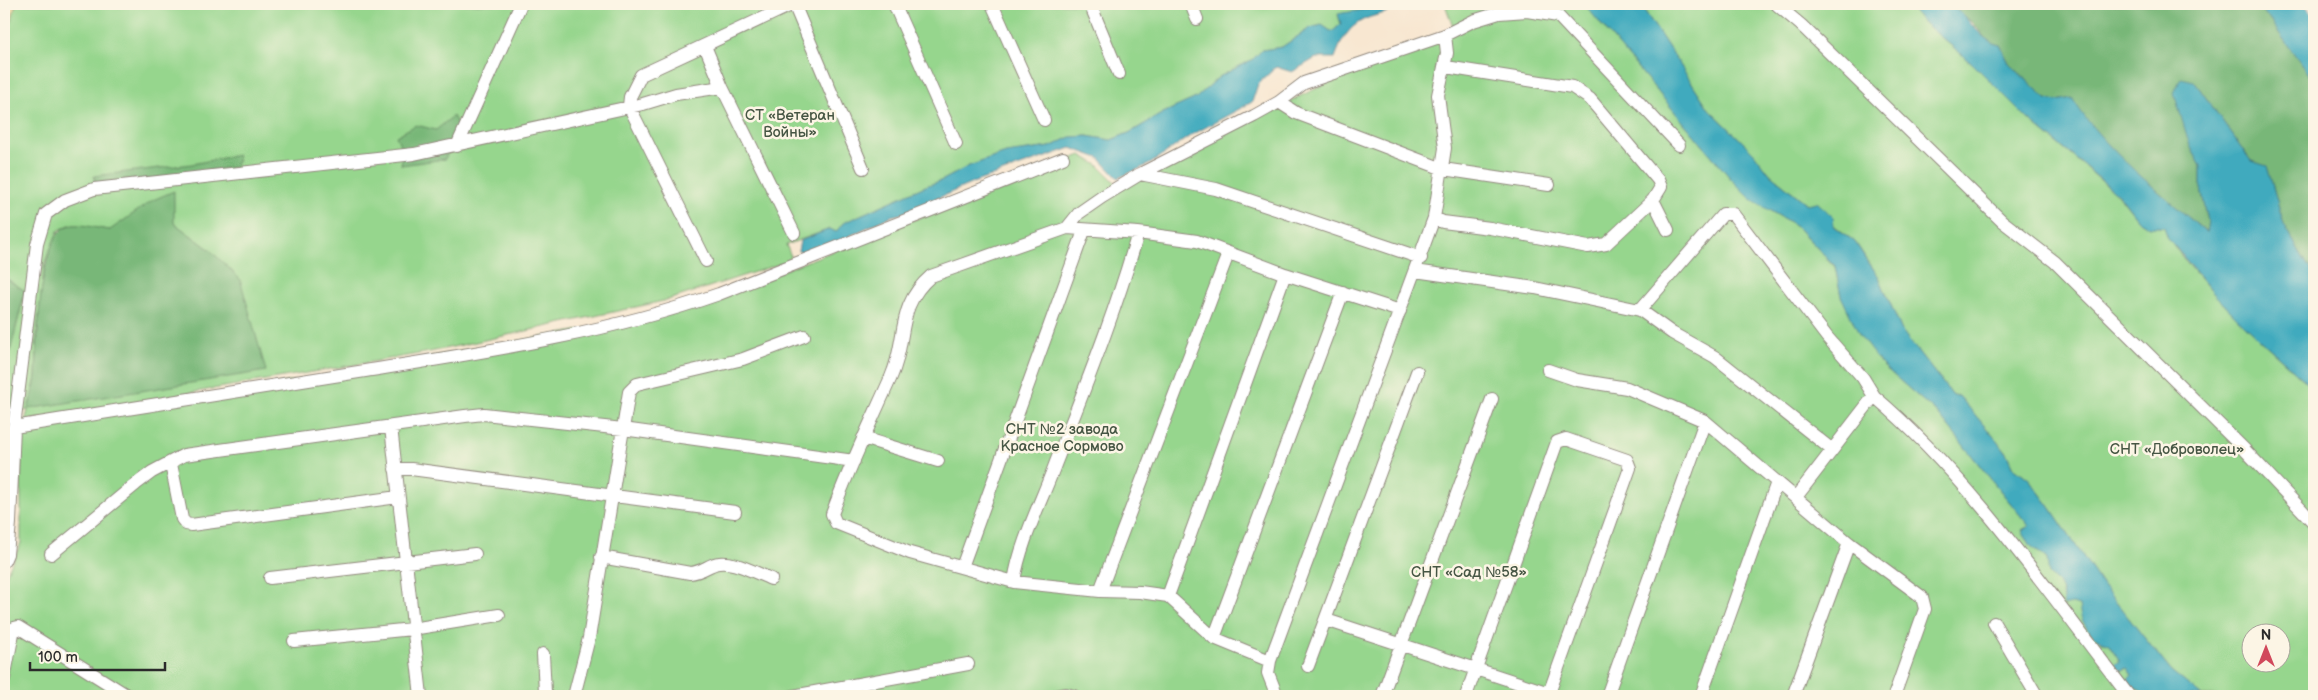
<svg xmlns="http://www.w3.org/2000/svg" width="2318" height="700" font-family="'Balsamiq Sans',sans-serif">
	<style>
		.green { fill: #96d68d; stroke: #60805c; fill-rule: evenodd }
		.forest { fill: #78b778; stroke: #527152 }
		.sand { fill: #eeda9e; stroke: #8c8264 }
		.water { fill: #3faabe; stroke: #356a74 }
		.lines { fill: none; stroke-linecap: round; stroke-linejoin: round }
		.minor-casing { stroke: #92897e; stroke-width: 14 }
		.minor { stroke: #fff; stroke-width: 12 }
		.labels { text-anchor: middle; stroke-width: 5; stroke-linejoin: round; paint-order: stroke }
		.park-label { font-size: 15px; fill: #465644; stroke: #fcf5e5 }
	</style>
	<rect width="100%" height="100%" fill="#fcf5e5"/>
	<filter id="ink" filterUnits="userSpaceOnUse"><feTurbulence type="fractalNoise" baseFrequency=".02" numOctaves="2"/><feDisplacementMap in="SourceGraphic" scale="10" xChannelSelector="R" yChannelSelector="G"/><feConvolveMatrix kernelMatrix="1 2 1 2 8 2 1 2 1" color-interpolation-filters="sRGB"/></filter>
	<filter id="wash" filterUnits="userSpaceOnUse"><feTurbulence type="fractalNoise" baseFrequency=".0096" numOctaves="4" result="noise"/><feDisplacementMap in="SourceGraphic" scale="20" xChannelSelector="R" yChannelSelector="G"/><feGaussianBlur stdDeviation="1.12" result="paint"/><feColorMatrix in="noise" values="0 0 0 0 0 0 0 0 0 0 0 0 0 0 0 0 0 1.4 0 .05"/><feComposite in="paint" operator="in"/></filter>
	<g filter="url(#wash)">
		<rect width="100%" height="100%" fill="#f8e7d1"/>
		<path class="green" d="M16 4H1378C1368 11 1351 11 1338 15L1341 24 1332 32 1322 25 1310 28 1282 47 1262 50 1253 59 1219 77 1196 98 1163 113 1131 132 1111 140 1087 136 1071 137 1050 147 1006 153 969 166 943 180 923 187 843 223 836 232 830 229 786 245 791 256 786 262 668 300 430 352 25 421 28 410 6 414 4 514V414L7 364 25 291 4 277V69L8 33ZM174 223 209 249 28 409 36 378 37 333 45 262 58 231 69 225 110 230Z
			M1445 4H1584L1732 180 1753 201 1795 225 1835 267 1841 296 1881 364 1938 414 2029 526 2022 530 2031 546 2047 559 2050 574 2059 582 2063 598 2079 606 2098 641 2108 643 2120 661 2114 666 2117 672 2127 668 2145 696H4V579L21 543V429L671 314 1081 155 1098 165 1119 186C1229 131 1339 73 1454 30Z
			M1640 4H1908L1922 21 1972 63 2027 118 2119 196 2138 220 2150 227H2164C2170 243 2182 257 2194 271 2230 314 2272 351 2314 389V696H2202L2171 671 2103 586 2050 507 2029 479 2012 466 2005 450 1959 396H1953L1902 331 1879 277 1855 242 1770 174 1753 152 1709 109ZM2250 632H2280V662H2250Z"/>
		<path class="forest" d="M1948 4H2258L2314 81V276L2284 225 2267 167 2251 161 2194 81 2184 121 2190 146 2201 166V188L2208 221 2207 233 2130 168 2086 121 2072 98 2057 101 2046 99 2009 63 2000 45 1989 43 1973 23Z
			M453 116 459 128 445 159 401 165 403 151 396 136 416 125 436 130Z
			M238 155 236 167 96 186 94 176 192 164Z
			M174 191V223L209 249 240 279 266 371 28 409C31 399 35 387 36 376 38 346 37 237 68 226 78 222 98 229 110 230L153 200Z
			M4 277 25 291 7 364 5 414Z"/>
		<path class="sand" d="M4 4H16L8 33 4 69Z"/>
		<path class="water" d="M1378 4H1397C1387 14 1387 12 1374 16 1351 22 1342 38 1335 58H1316L1292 72 1276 67 1258 84 1252 102 1190 136 1150 164 1118 178 1099 158 1071 148 975 182 901 214 891 216 812 254 798 251 800 241 830 229 836 232 843 223 923 187 943 180 969 166 1006 153 1050 147 1071 137 1087 136 1111 140 1131 132 1163 113 1196 98 1219 77 1253 59 1262 50 1282 47 1310 28 1322 25 1332 32 1341 24 1338 14C1351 11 1368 11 1378 4Z
			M1584 4H1640L1709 109 1753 152 1770 174 1807 204 1817 202 1833 217 1834 226 1855 242 1864 256 1879 277 1902 331 1953 396H1959L2005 450 2012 466 2029 479 2050 507 2103 586 2171 671 2202 696H2145L2140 690 2130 687 2127 680 2132 675 2127 668 2117 672 2113 666 2120 661 2108 643C2091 639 2081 624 2079 606L2072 604 2063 606C2064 592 2060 583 2049 574L2047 559 2031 546 2022 530 2029 526 1938 414 1881 364 1860 336 1841 296 1835 266 1795 225 1753 201 1732 180Z
			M1908 4C1916 4 1941 1 1948 4 1968 13 1978 41 2000 45L2009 63 2046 99 2057 101 2072 98C2106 153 2159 190 2206 233L2208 221 2201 188V166L2190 146 2174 93 2181 78 2194 81 2251 161 2267 166 2284 225 2314 276V389L2243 324 2214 294 2168 238 2164 227H2150L2138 220 2119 195 2027 118 1972 63 1922 21Z
			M2258 4H2304L2314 15V81Z"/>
	</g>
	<g filter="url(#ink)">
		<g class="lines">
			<g class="minor-casing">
				<path id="minor" d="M794 4 863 168
					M894 4 956 144
					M992 4 1044 120
					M1090 4 1119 74
					M1191 4 1197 19
					M1776 4 1801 25 2002 221 2055 262 2245 450 2314 523
					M705 46 722 87 794 233
					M1279 102 1296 113 1443 169 1549 185
					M457 146 521 4
					M1140 174 1216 189 1421 258
					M1653 200 1668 230
					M1434 218 1443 222 1490 228 1588 247 1606 244 1653 200 1661 187 1658 180 1590 99 1572 87 1446 67
					M1067 228 1079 213 1102 197 1140 174 1254 116 1279 102 1304 83 1445 35 1473 21 1499 13 1527 11 1558 16 1679 145
					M706 261 629 106 630 97 641 75 793 4
					M1415 271 1535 288 1640 310 1672 333 1715 357 1831 449
					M1640 310 1723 214H1733L1827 337 1863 378 1874 396
					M1548 370 1577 380 1627 388 1705 421 1849 543 1922 597 1925 609 1894 696
					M14 427C131 408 248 390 365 371 483 352 605 334 719 294L1063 158
					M391 427 421 696
					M863 438 938 461
					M171 464 182 519 186 524 191 525 398 497
					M395 469H411L735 512
					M1796 497 1874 396C1971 478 2051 596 2129 696
					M51 554 136 484 152 472 184 455 465 416 484 414 623 429 854 461
					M601 557 690 573C703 572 709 564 719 563 735 561 756 573 771 579
					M4 561 7 554 10 523 14 427 37 244 46 214 65 200 94 189 414 154 643 104 676 94 722 87
					M962 567 1084 231
					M270 578 475 554
					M1014 582C1019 546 1040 504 1053 470 1083 392 1115 314 1138 233
					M1100 591 1228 254
					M1168 596 1285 274
					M1326 620 1549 693
					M1994 623 2037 696
					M1214 638 1343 292
					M294 641 412 629 499 615
					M543 654 545 692 548 696
					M1270 661 1214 638 1168 596 1140 592 1100 591 1014 582 910 553 836 523 832 514C849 467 871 422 891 377 908 339 895 307 931 276L1067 228 1138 233 1197 241 1285 274 1400 311
					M1308 666 1417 372
					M4 679 14 628 18 627 128 696
					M574 696 589 638 629 392 637 384 743 359 804 336
					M793 696 968 664
					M1055 696 1066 694 1074 696
					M1277 696 1268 673 1270 661 1434 218 1445 148 1438 95 1447 53 1445 35
					M1382 696 1492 399
					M1466 696 1557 442 1566 439 1627 460 1630 468 1548 696
					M1607 696 1705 421
					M1701 696 1777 482
					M1793 696 1849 543"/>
			</g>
			<use href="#minor" class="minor"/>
		</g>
	</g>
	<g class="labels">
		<g class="park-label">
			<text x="790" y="120">СТ «Ветеран<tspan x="790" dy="17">Войны»</tspan></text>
			<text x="1062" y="434">СНТ №2 завода<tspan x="1062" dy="17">Красное Сормово</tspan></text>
			<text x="2177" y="454">СНТ «Доброволец»</text>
			<text x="1469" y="577">СНТ «Сад №58»</text>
		</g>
	</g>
	<rect width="2318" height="700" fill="none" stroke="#fcf5e5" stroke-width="20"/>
	<g transform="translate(2266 648)"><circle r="24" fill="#fcf5e5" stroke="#a8a49b"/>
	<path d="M0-4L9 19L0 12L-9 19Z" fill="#d1495b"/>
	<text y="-8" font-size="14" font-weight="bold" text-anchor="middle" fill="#2b2b2b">N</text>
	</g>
	<path d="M30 662v8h135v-8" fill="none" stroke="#2b2b2b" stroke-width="2.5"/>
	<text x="38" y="662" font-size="15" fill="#2b2b2b" stroke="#fcf5e5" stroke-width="4" paint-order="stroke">100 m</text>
</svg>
